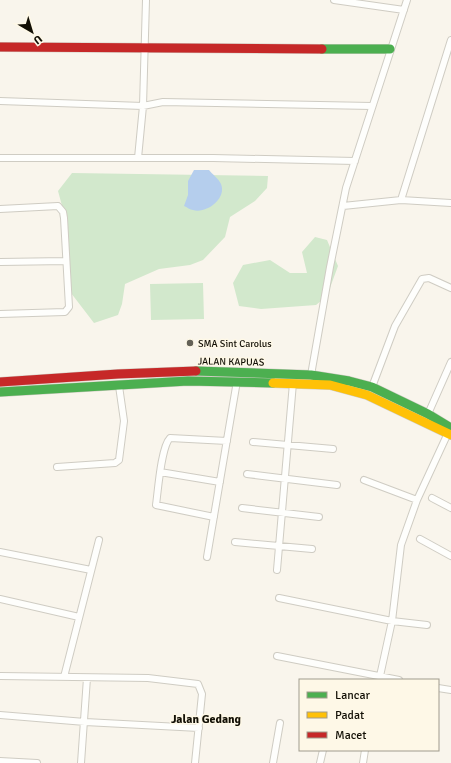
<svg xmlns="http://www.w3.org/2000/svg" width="451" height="763" font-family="Signika,sans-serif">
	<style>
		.green { fill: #d2e8cc }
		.water { fill: #b5ceed }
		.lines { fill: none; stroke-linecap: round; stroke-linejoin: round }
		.street-casing { stroke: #cfccc3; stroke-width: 8 }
		.fast-casing { stroke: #cfccc3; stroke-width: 10 }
		.slow-casing { stroke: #cfccc3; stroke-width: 10 }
		.jam-casing { stroke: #cfccc3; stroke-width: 10 }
		.street { stroke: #fefefc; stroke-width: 6 }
		.fast { stroke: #4caf50; stroke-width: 9 }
		.slow { stroke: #ffc107; stroke-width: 9 }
		.jam { stroke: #c62828; stroke-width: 9 }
		.poi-dot { fill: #636056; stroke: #fef8e7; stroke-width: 1.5 }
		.labels { text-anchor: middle; stroke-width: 3; stroke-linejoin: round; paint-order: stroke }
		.poi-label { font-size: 10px; fill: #120f05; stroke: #fef8e7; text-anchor: start }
		.street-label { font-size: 10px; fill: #120f05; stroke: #fef8e7 }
		.quarter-label { font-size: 12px; font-weight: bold; fill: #120f05; stroke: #fef8e7 }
	</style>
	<rect width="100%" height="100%" fill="#f9f5ec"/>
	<path class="green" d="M72 173 268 176 267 188 255 201 230 217 225 237 203 260 190 265 159 269 125 284 122 304 118 315 94 323 71 293 67 224 58 191Z
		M315 237 327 240 338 266 327 296 316 305 261 309 239 306 233 283 243 265 270 260 290 273H307L302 252Z
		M203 283 204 319 151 320 150 284Z"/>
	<path class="water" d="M194 170H209C212 174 219 179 221 184 227 199 206 214 193 210 190 210 187 207 184 206L188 195V181Z"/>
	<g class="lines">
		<g class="street-casing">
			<path id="street" d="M334 0 404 10
				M0 101 143 106 163 102 372 106
				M0 158H213L355 161
				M138 158 143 106 146 0
				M401 200 451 40
				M343 206 401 200 451 203
				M0 209 58 206 63 212 64 218 69 307 65 312 0 314
				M0 262 66 261
				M311 375 330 267 346 188 407 0
				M372 387 395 326 422 279 429 278 451 288
				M428 414 451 362
				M253 442 333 449
				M57 467 115 463 119 460 124 421 119 386
				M160 472 220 482
				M247 474 337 485
				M364 480 417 500
				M432 498 451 508
				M242 508 319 517
				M214 517 156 505C158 491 161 447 170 438L227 441
				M420 539 451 556
				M235 542 312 549
				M0 552 91 570
				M207 557 237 381
				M277 570 293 383
				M279 598 392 621 427 625
				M0 599 79 617
				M277 656 399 680
				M0 676 148 678 198 684 202 694 195 763
				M380 676 392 621 401 545 417 500 448 433
				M64 677 99 540
				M438 688 451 690
				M0 715 85 722 199 728
				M0 761 37 763
				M81 763 87 678
				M273 763 280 723
				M320 763 323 750
				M363 763 365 750"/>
		</g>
		<g class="fast-casing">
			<path id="fast" d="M322 49H390
				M196 371 311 375 349 381 372 387 428 414 451 428
				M0 392 188 381 273 383"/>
		</g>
		<g class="slow-casing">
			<path id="slow" d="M273 383 330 385 367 395 451 435"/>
		</g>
		<g class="jam-casing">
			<path id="jam" d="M0 47 322 49
				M0 382 118 374 196 371"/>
		</g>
		<use href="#street" class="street"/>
		<use href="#fast" class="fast"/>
		<use href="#slow" class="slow"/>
		<use href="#jam" class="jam"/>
	</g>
	<circle class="poi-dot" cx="190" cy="343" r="4"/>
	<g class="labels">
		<g class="poi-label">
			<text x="198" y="347">SMA Sint Carolus</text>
		</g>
		<g class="street-label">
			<text transform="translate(231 361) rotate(1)" y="4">JALAN KAPUAS</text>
		</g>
		<g class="quarter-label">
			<text x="206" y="723">Jalan Gedang</text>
		</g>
	</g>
	<rect x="299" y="679" width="140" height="72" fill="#fef8e7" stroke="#a09b8d"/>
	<rect x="307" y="692" width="20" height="6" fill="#4caf50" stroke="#a09b8d"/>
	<text x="335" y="699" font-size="12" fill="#120f05">Lancar</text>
	<rect x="307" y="712" width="20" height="6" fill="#ffc107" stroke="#a09b8d"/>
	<text x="335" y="719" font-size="12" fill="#120f05">Padat</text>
	<rect x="307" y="732" width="20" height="6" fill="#c62828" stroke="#a09b8d"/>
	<text x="335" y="739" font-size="12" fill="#120f05">Macet</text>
	<g transform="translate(32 32) rotate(142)" stroke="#fef8e7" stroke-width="3" paint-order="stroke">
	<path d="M0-3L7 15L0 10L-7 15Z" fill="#120f05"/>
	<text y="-6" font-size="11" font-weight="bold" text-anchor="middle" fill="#120f05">U</text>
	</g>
</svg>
